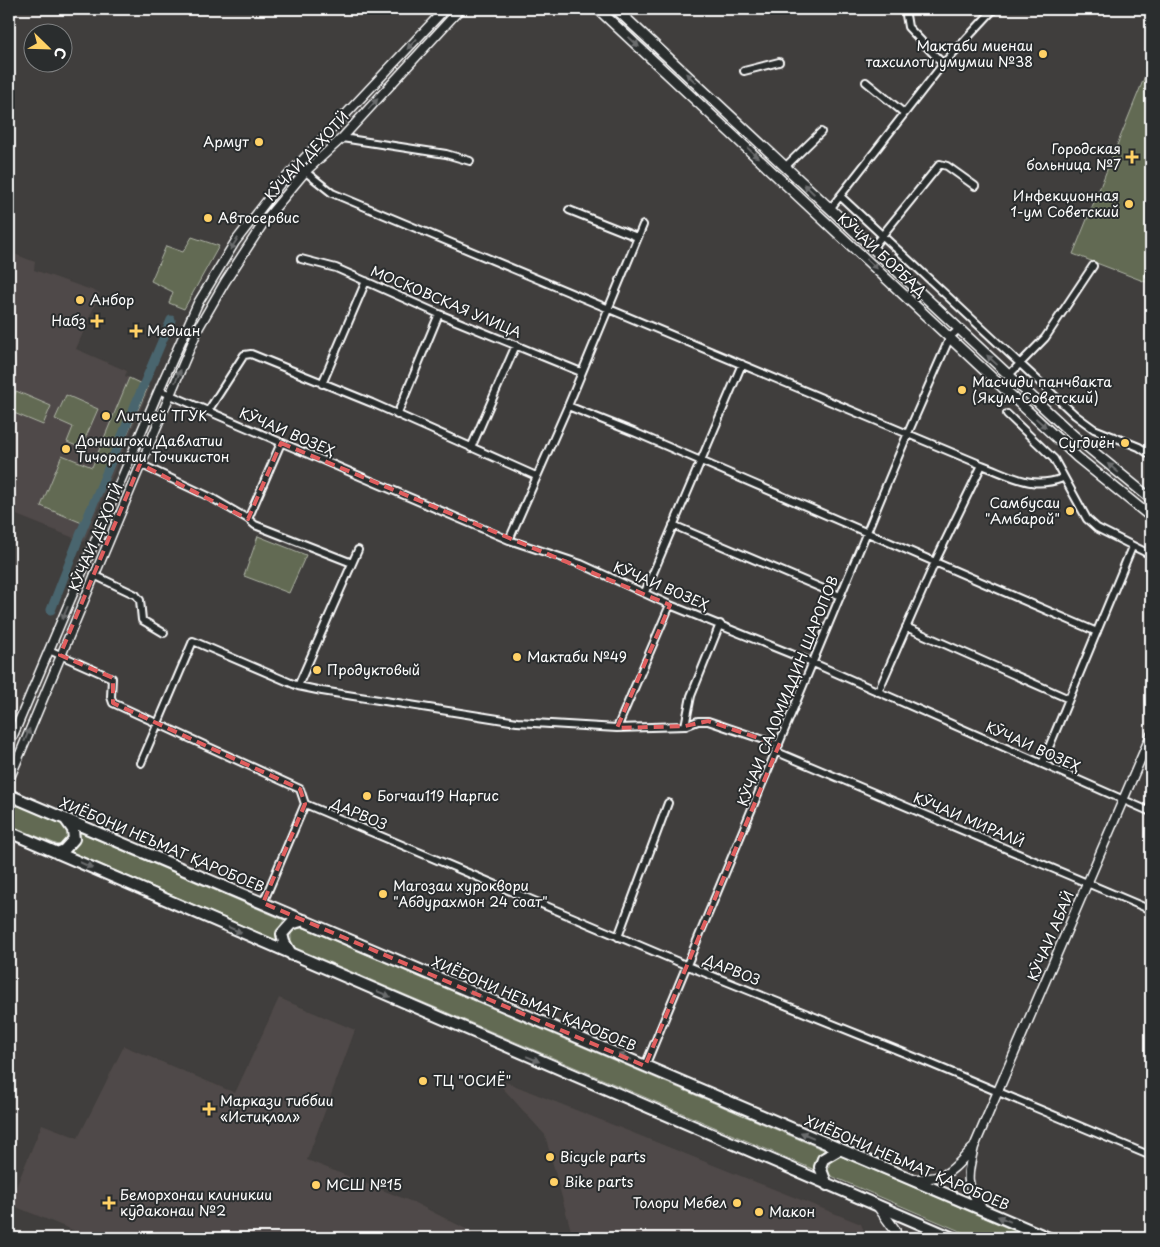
<svg xmlns="http://www.w3.org/2000/svg" width="1160" height="1247" font-family="'Playpen Sans',sans-serif">
	<style>
		.built { fill: #4f4948 }
		.green { fill: #626b52; stroke: #b0b5a8 }
		.lines { fill: none; stroke-linecap: round; stroke-linejoin: round }
		.canal { stroke: #4a656e; stroke-width: 9 }
		.minor-casing { stroke: #fff; stroke-width: 10 }
		.tertiary-casing { stroke: #fff; stroke-width: 11 }
		.secondary-casing { stroke: #fff; stroke-width: 12 }
		.trunk-casing { stroke: #fff; stroke-width: 14 }
		.minor { stroke: #2a2d2e; stroke-width: 6 }
		.tertiary { stroke: #2a2d2e; stroke-width: 8 }
		.secondary { stroke: #2a2d2e; stroke-width: 9 }
		.trunk { stroke: #2a2d2e; stroke-width: 10 }
		.oneway { fill: #6a6c6d }
		.marked { fill: none; stroke: #e05e5e; stroke-width: 4; stroke-dasharray: 10 6; stroke-linejoin: round }
		.poi-dot { fill: #ffd166; stroke: #2a2d2e; stroke-width: 2 }
		.labels { text-anchor: middle; stroke-width: 4; stroke-linejoin: round; paint-order: stroke }
		.poi-label { font-size: 14px; fill: #fff; stroke: #2a2d2e; text-anchor: start }
		.street-label { font-size: 14px; fill: #fff; stroke: #2a2d2e }
	</style>
	<rect width="100%" height="100%" fill="#403e3d"/>
	<filter id="ink" filterUnits="userSpaceOnUse"><feTurbulence type="fractalNoise" baseFrequency=".02" numOctaves="2"/><feDisplacementMap in="SourceGraphic" scale="10" xChannelSelector="R" yChannelSelector="G"/><feConvolveMatrix kernelMatrix="1 2 1 2 8 2 1 2 1" color-interpolation-filters="sRGB"/></filter>
	<g filter="url(#ink)">
		<path class="built" d="M9 252 35 262 34 270 100 293 76 349 127 371 125 376 150 387 84 542 9 512Z
			M279 998 355 1030 307 1160 415 1203 472 1232 469 1238H92L9 1204 42 1124 78 1138 124 1046 235 1093Z
			M493 1077 861 1224 867 1238H573L545 1135Z"/>
		<path class="green" d="M1151 61V284L1073 254Z
			M192 237 219 246 184 309 169 303 173 292 151 281 166 246 183 252Z
			M129 378 148 387 87 525 41 506 62 455 92 467Z
			M16 391 51 406 43 425 9 411Z
			M66 395 98 409 81 448 67 442 73 427 55 419Z
			M258 536 306 555 289 593 244 576Z
			M13 803 67 826 70 833 65 844 61 846 9 825V812Z
			M79 832 284 920 276 933V940L70 851 76 846Z
			M304 928 824 1150 820 1154 815 1170 296 948 291 944V933L295 929Z
			M840 1156 1031 1238H976L829 1175 828 1169 830 1162Z"/>
		<g class="lines">
			<path class="canal" d="M51 610 82 530 171 320"/>
			<g class="minor-casing">
				<path id="minor" d="M905 9 908 27 943 64
					M744 71 779 62
					M866 82 904 113
					M342 138 446 154 470 161
					M297 165 332 193 982 465C1012 476 1031 490 1063 478
					M785 167 821 132
					M840 196 1075 415 1094 429 1139 447 1151 455
					M830 209 943 64 994 9
					M569 210 637 237
					M872 248 940 164 947 166 975 186
					M301 259 336 268 439 314 581 372
					M1150 275H1151
					M1009 375 1045 338 1093 266
					M322 384 366 281
					M159 390 509 540 581 564 670 605 811 662 1151 812
					M568 406 636 433 1097 632
					M208 411 244 355 251 354 372 403 536 476
					M1007 414 1054 459 1087 519 1097 528 1151 555
					M397 415 439 314
					M281 443 248 519 255 525 352 563
					M471 448 516 345
					M140 464 212 498 248 519
					M673 525 840 596
					M509 540 568 406 643 225
					M94 575 136 595 140 600 142 620 164 633
					M645 592 742 364
					M906 627 1069 699
					M49 650 112 678 111 697 113 703 300 789 305 804 263 903
					M298 686 358 550
					M878 692 935 562 982 465
					M685 726 691 696 720 624
					M617 728 670 605
					M777 752 1151 910
					M141 763 193 641 298 686 322 691 517 722 617 728 685 726 698 721H708L779 745
					M1042 764 1132 547
					M305 804 688 966 922 1060 1151 1156
					M618 937 668 803
					M645 1066 908 433 950 337 959 329"/>
			</g>
			<g class="tertiary-casing">
				<path id="tertiary" d="M9 745 159 390 198 303 235 242 279 185 445 9
					M9 780 170 395 199 327 225 282 266 219 305 172 342 138 460 9
					M913 1179C948 1179 949 1173 972 1149
					M983 1209C964 1185 967 1175 974 1147L1151 735"/>
			</g>
			<g class="secondary-casing">
				<path id="secondary" d="M598 9 1077 457 1151 517
					M616 9 1073 435 1151 499
					M877 1205 895 1230 896 1238"/>
			</g>
			<g class="trunk-casing">
				<path id="trunk" d="M9 795 1049 1238
					M9 832 953 1238
					M57 853 64 850 74 839 73 830 66 820
					M292 955 284 942 282 934 291 924 304 920
					M827 1185 820 1167 823 1159 840 1149"/>
			</g>
			<use href="#minor" class="minor"/>
			<use href="#tertiary" class="tertiary"/>
			<use href="#secondary" class="secondary"/>
			<use href="#trunk" class="trunk"/>
		</g>
		<defs><path id="oneway-solid" d="M-6-.8H1V-3.2L6.5 0L1 3.2V.8H-6Z" transform="scale(1.25)"/></defs>
		<g class="oneway">
			<use href="#oneway-solid" transform="translate(634 42) rotate(43)"/>
			<use href="#oneway-solid" transform="translate(412 44) rotate(133)"/>
			<use href="#oneway-solid" transform="translate(691 78) rotate(-137)"/>
			<use href="#oneway-solid" transform="translate(373 104) rotate(-48)"/>
			<use href="#oneway-solid" transform="translate(753 153) rotate(43)"/>
			<use href="#oneway-solid" transform="translate(809 189) rotate(-136)"/>
			<use href="#oneway-solid" transform="translate(234 244) rotate(123)"/>
			<use href="#oneway-solid" transform="translate(872 264) rotate(43)"/>
			<use href="#oneway-solid" transform="translate(992 360) rotate(-137)"/>
			<use href="#oneway-solid" transform="translate(178 376) rotate(-66)"/>
			<use href="#oneway-solid" transform="translate(1041 423) rotate(43)"/>
			<use href="#oneway-solid" transform="translate(1113 468) rotate(-141)"/>
			<use href="#oneway-solid" transform="translate(65 613) rotate(113)"/>
			<use href="#oneway-solid" transform="translate(27 735) rotate(-68)"/>
			<use href="#oneway-solid" transform="translate(86 865) rotate(24)"/>
			<use href="#oneway-solid" transform="translate(235 930) rotate(24)"/>
			<use href="#oneway-solid" transform="translate(384 994) rotate(23)"/>
			<use href="#oneway-solid" transform="translate(475 994) rotate(-157)"/>
			<use href="#oneway-solid" transform="translate(625 1057) rotate(-157)"/>
			<use href="#oneway-solid" transform="translate(533 1059) rotate(23)"/>
			<use href="#oneway-solid" transform="translate(807 1135) rotate(-157)"/>
			<use href="#oneway-solid" transform="translate(1004 1219) rotate(-157)"/>
		</g>
	</g>
	<path class="marked" d="M281 443 670 605 617 728 685 726 708 721 779 745 645 1066 263 903 305 804 300 789 113 703V678L60 655 140 464 248 519Z"/>
	<g class="poi-dot">
		<circle cx="1043" cy="54" r="5"/>
		<circle cx="259" cy="142" r="5"/>
		<path d="M1129.5 149.5h5v5h5v5h-5v5h-5v-5h-5v-5h5z"/>
		<circle cx="1129" cy="204" r="5"/>
		<circle cx="208" cy="218" r="5"/>
		<circle cx="80" cy="300" r="5"/>
		<path d="M94.5 313.5h5v5h5v5h-5v5h-5v-5h-5v-5h5z"/>
		<path d="M133.5 323.5h5v5h5v5h-5v5h-5v-5h-5v-5h5z"/>
		<circle cx="962" cy="390" r="5"/>
		<circle cx="106" cy="416" r="5"/>
		<circle cx="1125" cy="443" r="5"/>
		<circle cx="66" cy="449" r="5"/>
		<circle cx="1070" cy="511" r="5"/>
		<circle cx="517" cy="657" r="5"/>
		<circle cx="317" cy="670" r="5"/>
		<circle cx="367" cy="796" r="5"/>
		<circle cx="383" cy="894" r="5"/>
		<circle cx="423" cy="1081" r="5"/>
		<path d="M206.5 1101.5h5v5h5v5h-5v5h-5v-5h-5v-5h5z"/>
		<circle cx="550" cy="1157" r="5"/>
		<circle cx="554" cy="1182" r="5"/>
		<circle cx="316" cy="1185" r="5"/>
		<path d="M106.5 1195.5h5v5h5v5h-5v5h-5v-5h-5v-5h5z"/>
		<circle cx="737" cy="1203" r="5"/>
		<circle cx="759" cy="1212" r="5"/>
	</g>
	<g class="labels">
		<g class="poi-label">
			<text x="1033" y="51" text-anchor="end">Мактаби миенаи<tspan x="1033" dy="16">тахсилоти умумии №38</tspan></text>
			<text x="249" y="147" text-anchor="end">Армут</text>
			<text x="1121" y="154" text-anchor="end">Городская<tspan x="1121" dy="16">больница №7</tspan></text>
			<text x="1119" y="201" text-anchor="end">Инфекционная<tspan x="1119" dy="16">1-ум Советский</tspan></text>
			<text x="218" y="223">Автосервис</text>
			<text x="90" y="305">Анбор</text>
			<text x="86" y="326" text-anchor="end">Набз</text>
			<text x="147" y="336">Медиан</text>
			<text x="972" y="387">Масчиди панчвакта<tspan x="972" dy="16">(Якум-Советский)</tspan></text>
			<text x="116" y="421">Литцей ТГУК</text>
			<text x="76" y="446">Донишгохи Давлатии<tspan x="76" dy="16">Тичоратии Точикистон</tspan></text>
			<text x="1115" y="448" text-anchor="end">Сугдиён</text>
			<text x="1060" y="508" text-anchor="end">Самбусаи<tspan x="1060" dy="16">"Амбарой"</tspan></text>
			<text x="527" y="662">Мактаби №49</text>
			<text x="327" y="675">Продуктовый</text>
			<text x="377" y="801">Богчаи119 Наргис</text>
			<text x="393" y="891">Магозаи хуроквори<tspan x="393" dy="16">"Абдурахмон 24 соат"</tspan></text>
			<text x="433" y="1086">ТЦ "ОСИЁ"</text>
			<text x="220" y="1106">Маркази тиббии<tspan x="220" dy="16">«Истиқлол»</tspan></text>
			<text x="560" y="1162">Bicycle parts</text>
			<text x="564" y="1187">Bike parts</text>
			<text x="326" y="1190">МСШ №15</text>
			<text x="120" y="1200">Беморхонаи клиникии<tspan x="120" dy="16">кӯдаконаи №2</tspan></text>
			<text x="727" y="1208" text-anchor="end">Толори Мебел</text>
			<text x="769" y="1217">Макон</text>
		</g>
		<g class="street-label">
			<text transform="translate(307 156) rotate(-47)" y="5">КӮЧАИ ДЕҲОТӢ</text>
			<text transform="translate(882 255) rotate(43)" y="5">КӮЧАИ БОРБАД</text>
			<text transform="translate(446 302) rotate(23)" y="5">МОСКОВСКАЯ УЛИЦА</text>
			<text transform="translate(287 432) rotate(23)" y="5">КӮЧАИ ВОЗЕҲ</text>
			<text transform="translate(96 537) rotate(-67)" y="5">КӮЧАИ ДЕҲОТӢ</text>
			<text transform="translate(661 586) rotate(23)" y="5">КӮЧАИ ВОЗЕҲ</text>
			<text transform="translate(788 691) rotate(-68)" y="5">КӮЧАИ САЛОМИДДИН ШАРОПОВ</text>
			<text transform="translate(1033 747) rotate(24)" y="5">КӮЧАИ ВОЗЕҲ</text>
			<text transform="translate(359 814) rotate(23)" y="5">ДАРВОЗ</text>
			<text transform="translate(969 820) rotate(23)" y="5">КӮЧАИ МИРАЛӢ</text>
			<text transform="translate(162 845) rotate(23)" y="5">ХИЁБОНИ НЕЪМАТ ҚАРОБОЕВ</text>
			<text transform="translate(1051 936) rotate(-67)" y="5">КӮЧАИ АБАӢ</text>
			<text transform="translate(732 970) rotate(22)" y="5">ДАРВОЗ</text>
			<text transform="translate(534 1004) rotate(23)" y="5">ХИЁБОНИ НЕЪМАТ ҚАРОБОЕВ</text>
			<text transform="translate(907 1163) rotate(23)" y="5">ХИЁБОНИ НЕЪМАТ ҚАРОБОЕВ</text>
		</g>
	</g>
	<rect width="1160" height="1247" fill="none" stroke="#2a2d2e" stroke-width="30"/>
	<rect x="15" y="15" width="1130" height="1217" fill="none" stroke="#fff" stroke-width="2" filter="url(#ink)"/>
	<g transform="translate(48 48) rotate(113)"><circle r="24" fill="#2a2d2e" stroke="#7f8182"/>
	<path d="M0-4L9 19L0 12L-9 19Z" fill="#ffd166"/>
	<text y="-8" font-size="14" font-weight="bold" text-anchor="middle" fill="#ffffff">С</text>
	</g>
</svg>
